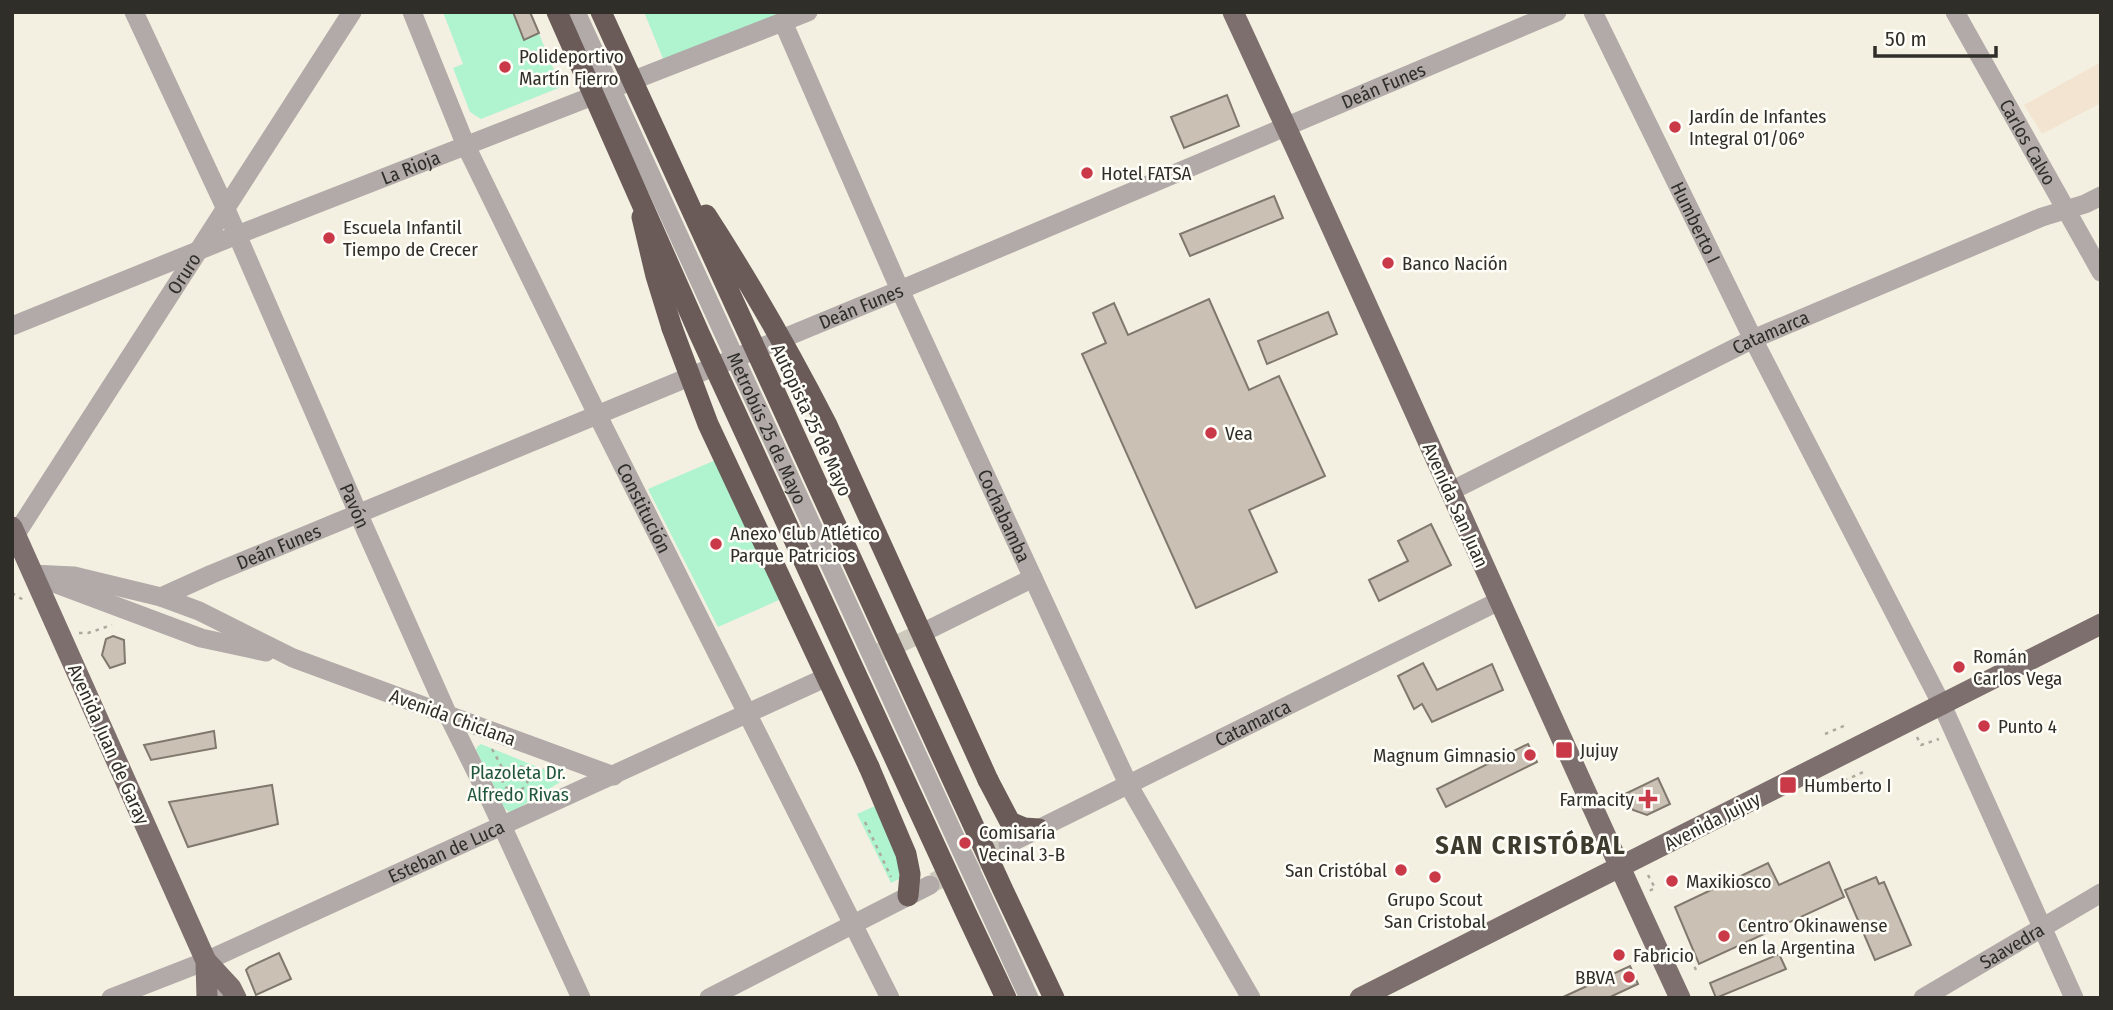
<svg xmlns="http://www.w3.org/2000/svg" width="2113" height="1010" font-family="'Fira Sans Condensed',sans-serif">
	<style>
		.education { fill: #f2e4d0 }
		.green { fill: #aff3cf }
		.building { fill: #cac1b4; stroke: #80786c; stroke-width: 2 }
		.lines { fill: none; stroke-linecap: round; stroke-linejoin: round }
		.minor-tunnel { stroke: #cdc9bc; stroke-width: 19; stroke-dasharray: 19 10; stroke-linecap: butt }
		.path { stroke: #aca99d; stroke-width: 2.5; stroke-dasharray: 3.5 5; stroke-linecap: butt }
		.minor { stroke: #b1aaa8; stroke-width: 19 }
		.major { stroke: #7d6f6d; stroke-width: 21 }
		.highway { stroke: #6a5b59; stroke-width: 21 }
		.minor-bridge { stroke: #b1aaa8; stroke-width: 19 }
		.highway-bridge { stroke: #6a5b59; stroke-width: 21 }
		.poi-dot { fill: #c93948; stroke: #fffdf7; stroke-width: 2.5 }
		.labels { text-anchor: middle; stroke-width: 5; stroke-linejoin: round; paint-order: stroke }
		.poi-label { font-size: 19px; fill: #2f2e28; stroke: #fffdf7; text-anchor: start }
		.street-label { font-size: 19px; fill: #2f2e28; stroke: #fffdf7 }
		.park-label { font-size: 19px; fill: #20563e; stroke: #fffdf7 }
		.district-label { font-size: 26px; font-weight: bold; letter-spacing: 2px; fill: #3d3a2e; stroke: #fffdf7 }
	</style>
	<rect width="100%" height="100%" fill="#f4f0e1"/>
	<path class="education" d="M2101 62V103L2042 134 2024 105Z"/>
	<path class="green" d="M443 12H530L561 87 481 119 470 112 453 68 463 64Z
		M644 12H791L664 61Z
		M718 459 779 600 718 627 648 489Z
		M481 744 557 775 560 782 511 813 505 809 476 750 477 747Z
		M875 806 899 855V879L891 883 857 814Z"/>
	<path class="building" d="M513 12H530L539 33 524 40Z
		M1227 95 1239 126 1184 148 1171 117Z
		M1274 196 1283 218 1190 256 1180 234Z
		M1209 299 1249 390 1279 376 1325 476 1249 510 1277 572 1196 608 1082 354 1106 343 1093 313 1114 303 1128 335Z
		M1328 312 1337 334 1267 364 1258 341Z
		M1431 524 1451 565 1379 601 1369 580 1408 561 1398 541Z
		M113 636 124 640 125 663 110 668 102 655 106 639Z
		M1423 663 1437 690 1492 664 1503 690 1432 722 1422 704 1414 709 1398 676Z
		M214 731 216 748 151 760 144 745Z
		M1528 744 1537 762 1446 807 1437 789Z
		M1658 778 1670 804 1647 815 1633 810 1625 794Z
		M272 785 278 824 188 847 169 802Z
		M1829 862 1844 897 1699 964 1675 907 1768 863 1779 885Z
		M1876 877 1879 884 1884 882 1911 945 1875 960 1845 890Z
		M279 953 291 979 256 995 246 970 249 967Z
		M1779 954 1786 969 1716 998 1710 983Z
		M1630 966 1638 984 1608 998H1561Z"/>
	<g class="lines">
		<path class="minor-tunnel" d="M816 682 930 629
			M934 882 1008 844"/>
		<path class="path" d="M12 593 25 601
			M79 633H88L112 625
			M1825 734 1846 725
			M1917 737 1921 745 1939 739
			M492 749 504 771
			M502 778a13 13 0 1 1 26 0a13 13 0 1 1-26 0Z
			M528 776 544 769
			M1839 787 1842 782 1863 772
			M865 822 891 877
			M1648 875 1655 888 1649 891
			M1688 951 1696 970"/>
		<g class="minor">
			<path id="s1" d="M134 12 225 207 358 513 448 715 492 804 581 998"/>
			<path id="s2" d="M412 12 466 146 597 414 890 998"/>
			<path id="s3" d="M1593 12 1753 339 1942 705 2074 998"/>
			<path id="s4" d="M1955 12 2101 272"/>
			<path id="s5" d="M783 22 900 290 1129 786 1251 998"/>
			<path id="s6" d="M12 326 237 235 808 12"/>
			<path id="s7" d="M1451 491 1753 339 2042 217 2085 204 2101 196"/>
			<path id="s8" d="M16 534 352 12"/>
			<path d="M32 574 74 576 161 597 199 611 293 658 614 776"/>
			<path d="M46 580 201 638 266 652"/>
			<path id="s9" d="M161 597 212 574 900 290 1557 12"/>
			<path d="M930 629 1033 578"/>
			<path id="s10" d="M1008 844 1499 601"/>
			<path d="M208 967 222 998"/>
			<path id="s11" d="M111 998 206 961 816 682"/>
			<path d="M709 998 930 885"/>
			<path id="s12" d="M1923 998 2101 893"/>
		</g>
		<path class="major" d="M1233 12C1385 339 1528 670 1680 998
			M12 527 206 961 231 988 236 998
			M206 961 207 998
			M1360 998 2101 624"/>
		<path class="highway" d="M642 217 656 276 672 328
			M869 767 906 854 910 874 908 896
			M988 780 1010 822 1024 828 1039 829"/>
		<path class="minor-bridge" id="s13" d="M576 12 1029 998"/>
		<path class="highway-bridge" d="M557 12 699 333 966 913 1006 998
			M601 12 1003 890 1054 998
			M706 215C750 283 790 353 827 425L988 780
			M672 328 708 424 869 767"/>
	</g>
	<g class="poi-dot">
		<circle cx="505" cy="67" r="7"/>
		<circle cx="1675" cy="127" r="7"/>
		<circle cx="1087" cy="173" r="7"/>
		<circle cx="329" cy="238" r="7"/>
		<circle cx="1388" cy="263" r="7"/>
		<circle cx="1211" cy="433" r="7"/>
		<circle cx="716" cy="544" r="7"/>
		<circle cx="1959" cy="667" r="7"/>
		<circle cx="1984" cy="726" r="7"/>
		<rect x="1555" y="741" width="18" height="18" rx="3.5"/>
		<circle cx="1530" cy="755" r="7"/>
		<rect x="1779" y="776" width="18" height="18" rx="3.5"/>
		<path d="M1644.5 788.5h7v7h7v7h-7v7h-7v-7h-7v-7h7z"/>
		<circle cx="965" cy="843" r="7"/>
		<circle cx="1401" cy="870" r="7"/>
		<circle cx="1435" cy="877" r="7"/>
		<circle cx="1672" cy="881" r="7"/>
		<circle cx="1724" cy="936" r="7"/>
		<circle cx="1619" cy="955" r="7"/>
		<circle cx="1629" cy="977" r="7"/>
	</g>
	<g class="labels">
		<g class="poi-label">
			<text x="519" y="63">Polideportivo<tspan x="519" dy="22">Martín Fierro</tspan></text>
			<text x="1689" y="123">Jardín de Infantes<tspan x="1689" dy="22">Integral 01/06°</tspan></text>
			<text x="1101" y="180">Hotel FATSA</text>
			<text x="343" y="234">Escuela Infantil<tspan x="343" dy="22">Tiempo de Crecer</tspan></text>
			<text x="1402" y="270">Banco Nación</text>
			<text x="1225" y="440">Vea</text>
			<text x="730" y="540">Anexo Club Atlético<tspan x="730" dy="22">Parque Patricios</tspan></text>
			<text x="1973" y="663">Román<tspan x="1973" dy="22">Carlos Vega</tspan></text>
			<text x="1998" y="733">Punto 4</text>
			<text x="1580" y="757">Jujuy</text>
			<text x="1516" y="762" text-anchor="end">Magnum Gimnasio</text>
			<text x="1804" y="792">Humberto I</text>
			<text x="1634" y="806" text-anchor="end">Farmacity</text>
			<text x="979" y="839">Comisaría<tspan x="979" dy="22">Vecinal 3-B</tspan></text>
			<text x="1387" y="877" text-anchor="end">San Cristóbal</text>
			<text x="1686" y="888">Maxikiosco</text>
			<text x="1435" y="906" text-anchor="middle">Grupo Scout<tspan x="1435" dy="22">San Cristobal</tspan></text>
			<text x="1738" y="932">Centro Okinawense<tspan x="1738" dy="22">en la Argentina</tspan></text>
			<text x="1633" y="962">Fabricio</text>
			<text x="1615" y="984" text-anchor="end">BBVA</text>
		</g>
		<g class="street-label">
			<text dy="7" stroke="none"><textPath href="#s9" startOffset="1325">Deán Funes</textPath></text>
			<text dy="7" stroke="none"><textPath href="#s4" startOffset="149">Carlos Calvo</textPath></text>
			<text dy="7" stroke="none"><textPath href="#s6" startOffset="429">La Rioja</textPath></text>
			<text dy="7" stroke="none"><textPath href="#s3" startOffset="234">Humberto I</textPath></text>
			<text dy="7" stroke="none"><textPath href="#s8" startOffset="310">Oruro</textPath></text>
			<text dy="7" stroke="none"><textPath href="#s9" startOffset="758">Deán Funes</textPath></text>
			<text dy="7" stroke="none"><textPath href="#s7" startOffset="357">Catamarca</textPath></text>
			<text transform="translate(812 420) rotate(65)" y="7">Autopista 25 de Mayo</text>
			<text dy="7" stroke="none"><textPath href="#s13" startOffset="458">Metrobús 25 de Mayo</textPath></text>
			<text transform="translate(1456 505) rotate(66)" y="7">Avenida San Juan</text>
			<text dy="7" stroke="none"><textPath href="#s1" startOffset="541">Pavón</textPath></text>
			<text dy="7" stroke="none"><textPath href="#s2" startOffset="548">Constitución</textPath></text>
			<text dy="7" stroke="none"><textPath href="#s5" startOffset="541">Cochabamba</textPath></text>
			<text dy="7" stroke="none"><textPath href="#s9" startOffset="128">Deán Funes</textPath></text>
			<text transform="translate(453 717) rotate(20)" y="7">Avenida Chiclana</text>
			<text dy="7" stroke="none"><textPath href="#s10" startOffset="273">Catamarca</textPath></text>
			<text transform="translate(109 744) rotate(66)" y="7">Avenida Juan de Garay</text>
			<text transform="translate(1712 821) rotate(-27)" y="7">Avenida Jujuy</text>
			<text dy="7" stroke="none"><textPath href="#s11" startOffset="366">Esteban de Luca</textPath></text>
			<text dy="7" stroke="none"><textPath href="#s12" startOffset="103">Saavedra</textPath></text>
		</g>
		<g class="park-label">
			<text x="518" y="779">Plazoleta Dr.<tspan x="518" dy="22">Alfredo Rivas</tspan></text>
		</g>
		<g class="district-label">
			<text x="1531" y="854">SAN CRISTÓBAL</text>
		</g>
	</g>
	<rect width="2113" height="1010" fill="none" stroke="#2f2e28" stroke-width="28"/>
	<path d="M1875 46v10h121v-10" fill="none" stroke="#2f2e28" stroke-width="3.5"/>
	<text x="1885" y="46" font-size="21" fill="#2f2e28" stroke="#fffdf7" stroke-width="5" paint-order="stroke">50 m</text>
</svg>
